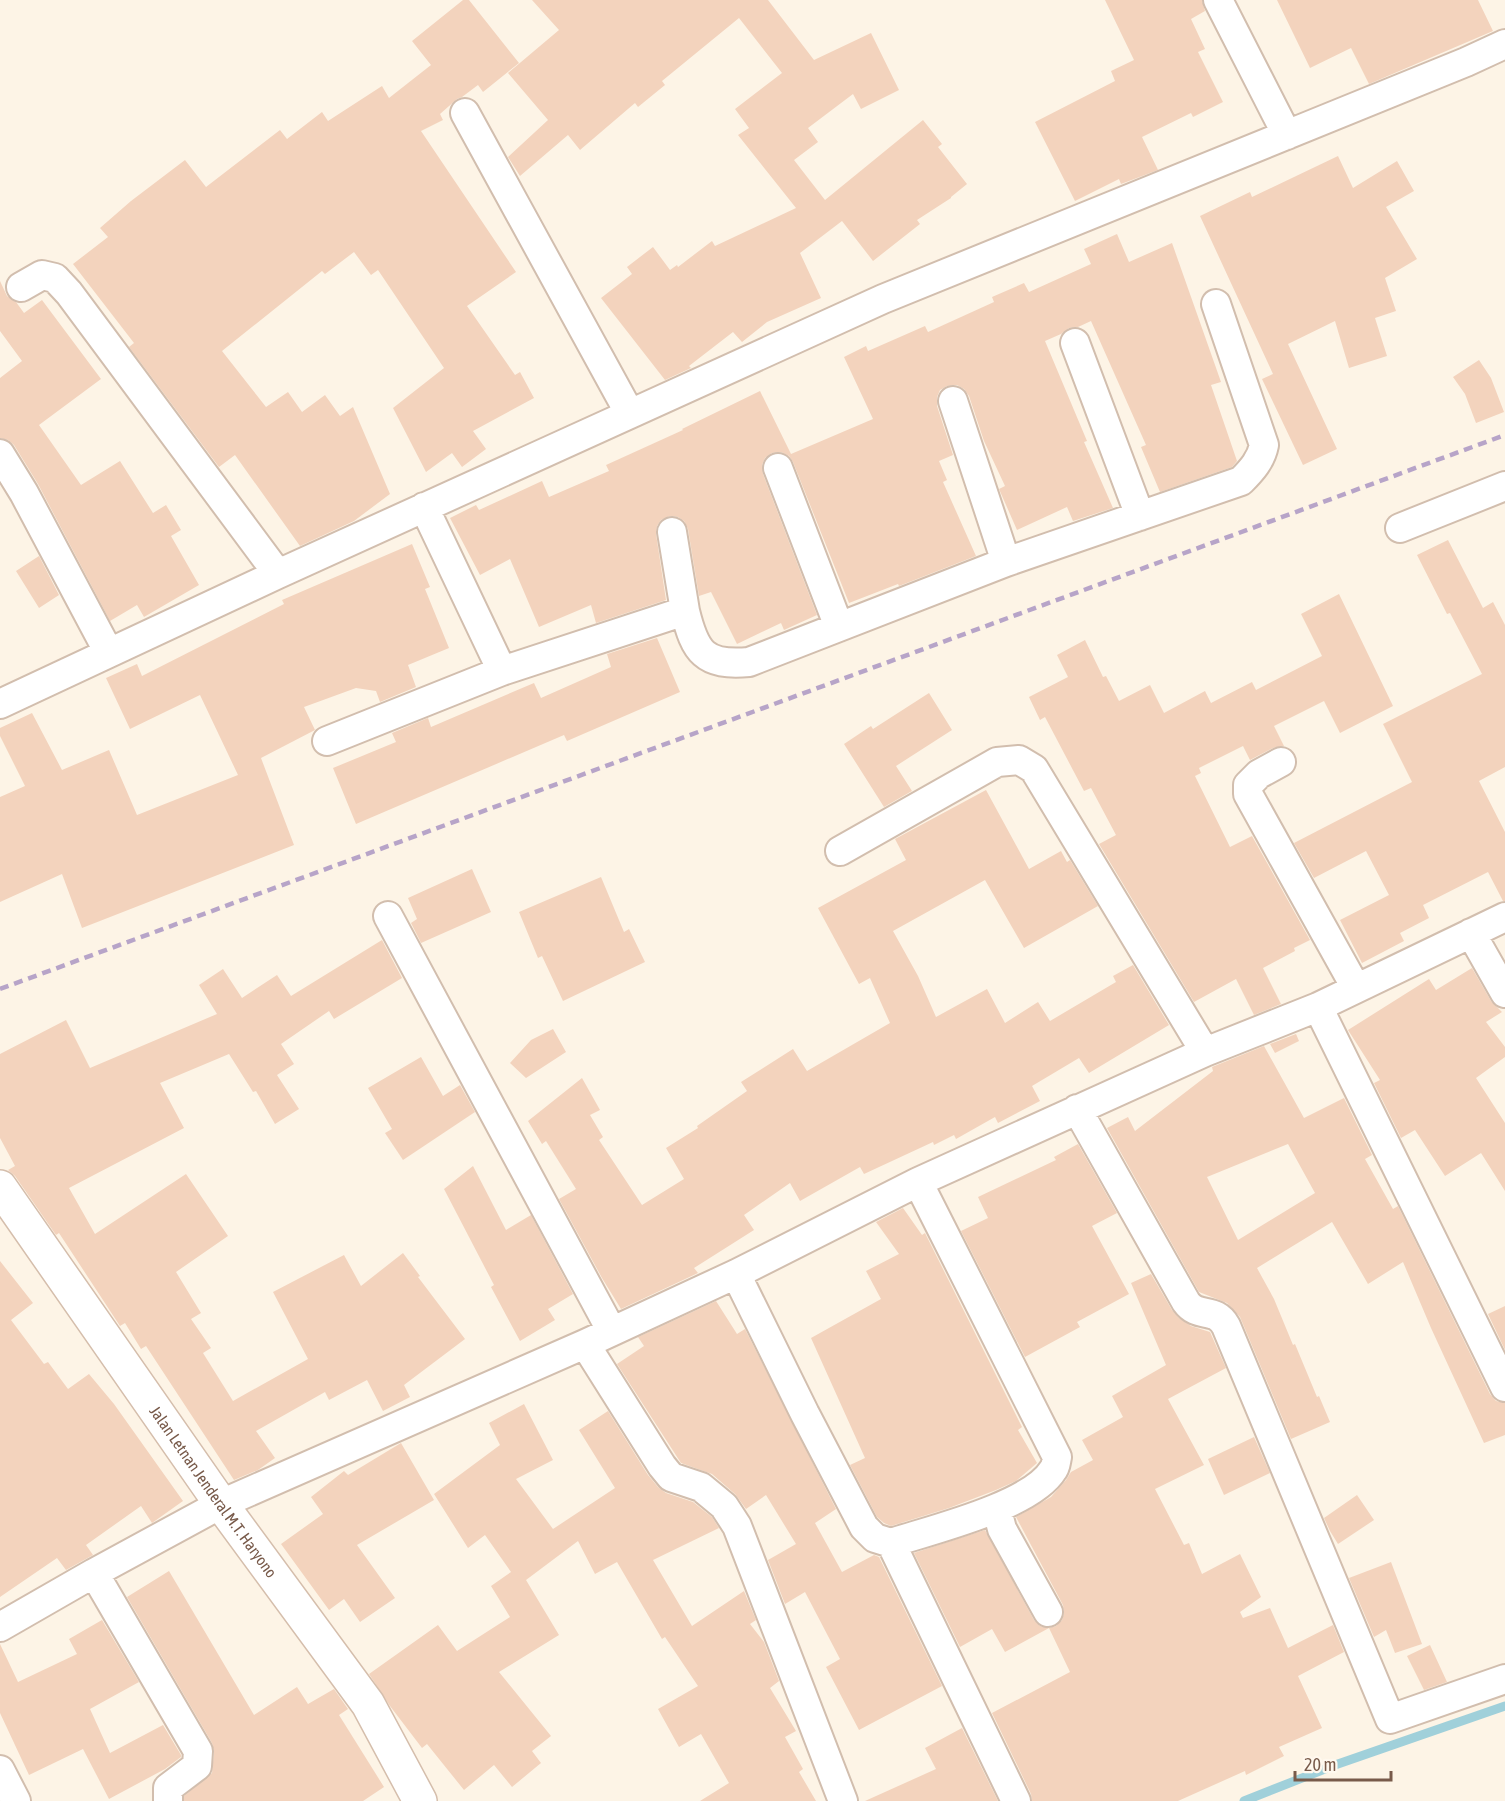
<svg xmlns="http://www.w3.org/2000/svg" width="1505" height="1801" font-family="'Asap Condensed',sans-serif">
	<style>
		.lines { fill: none; stroke-linecap: round; stroke-linejoin: round }
		.stream { stroke: #a0d0da; stroke-width: 9 }
		.building { fill: #f3d3bd; fill-rule: evenodd }
		.minor-casing { stroke: #d2beae; stroke-width: 32 }
		.secondary-casing { stroke: #d5beac; stroke-width: 36 }
		.minor { stroke: #fff; stroke-width: 28 }
		.secondary { stroke: #fff; stroke-width: 33 }
		.rail { stroke: #b7a4c8; stroke-width: 4.5; stroke-dasharray: 9 6; stroke-linecap: butt }
		.labels { text-anchor: middle; stroke-width: 4.5; stroke-linejoin: round; paint-order: stroke }
		.street-label { font-size: 16px; fill: #785a4a; stroke: #fff8ee }
	</style>
	<rect width="100%" height="100%" fill="#fdf4e6"/>
	<g class="lines">
		<path class="stream" d="M1244 1801 1335 1765 1505 1706"/>
	</g>
	<path class="building" d="M463 0H469L519 63 483 92 478 85 462 97 457 99 440 114 443 120 421 131 516 272 467 306 515 375 520 372 534 398 473 431 486 449 462 467 452 453 426 472 393 408 444 368 378 270 371 275 354 252 325 274 322 271 222 351 266 407 288 392 302 412 325 395 340 416 353 407 390 494 354 521 300 546 235 455 219 467 129 347 134 343 73 264 108 237 100 228 131 201 185 160 206 187 280 130 287 139 322 112 328 121 382 86 389 98 431 65 412 41Z
		M532 0H768L814 60 871 33 899 90 861 109 853 94 808 128 818 142 794 160 825 200 923 120 942 144 938 147 967 184 951 197V198L917 220 920 224 873 261 842 221 800 253 821 298 767 322 742 342 733 332 689 366 691 368 665 380 601 298 632 274 627 267 653 247 670 270 677 265 678 267 712 241 715 246 796 208 738 135 749 128 735 109 782 73 739 18 662 81 665 85 638 107 635 103 580 150 568 135 520 176 508 157 548 120 508 73 559 30Z
		M1105 0H1202L1205 11 1191 19 1205 49 1198 52 1223 102 1193 117 1191 113 1142 137 1158 170 1121 184 1119 179 1075 201 1035 122 1115 81 1111 71 1134 60Z
		M1277 0H1478L1493 31 1369 84 1351 48 1310 68Z
		M1338 156 1353 188 1397 161 1414 191 1386 207 1417 259 1385 278 1396 311 1375 318 1387 356 1349 368 1335 321 1288 344 1337 449 1303 465 1262 379 1273 374 1200 216 1250 192 1252 197Z
		M1117 234 1129 262 1172 243 1221 382 1211 385 1237 461 1232 467 1160 492 1141 447 1146 445 1091 321 1078 327 1069 328 1061 334 1045 341 1087 441 1084 442 1113 508 1073 521 1067 507 1017 530 999 489 1005 486 984 441 969 396 964 389 957 385 947 386 940 390 937 397V406L953 455 939 461 947 480 943 482 976 556 899 586 898 584 849 603 793 462 789 456 781 452 772 453 765 458 762 465 763 474 817 615 784 630 781 623 737 644 711 592 699 596 688 529 684 521 678 517 670 516 661 520 657 526 656 534 666 600 596 623 591 605 539 627 510 559 480 575 450 518 476 505 479 510 542 481 549 497 609 471 606 465 683 430 682 429 760 391 791 454 873 419 844 357 866 346 868 351 925 326 928 332 994 302 992 297 1024 283 1029 292 1091 264 1084 249Z
		M0 281 7 296 16 302 24 313 42 300 101 379 39 425 81 485 120 461 153 513 166 505 181 530 171 536 199 585 144 617 137 605 110 621 38 484 14 445 8 440 0 438V378L22 361 0 331Z
		M1479 360 1491 378 1504 412 1476 423 1465 394 1453 377Z
		M1448 540 1483 608 1493 602 1505 625V767L1479 781 1505 832V901H1503L1488 872 1423 905 1429 918 1400 933 1404 941 1362 963 1340 920 1389 895 1366 851 1314 878 1294 843 1412 782 1383 724 1482 674 1450 613 1447 614 1417 555Z
		M412 544 430 587 425 589 449 648 408 665 416 687 380 702 376 691 356 688 304 707 315 730 261 758 294 845 82 928 62 874 0 902V797L25 786 0 736V728L32 713 62 770 109 750 137 815 238 775 200 695 130 729 106 678 137 664 142 676 284 604 282 600Z
		M39 556 59 595 39 608 16 571Z
		M1339 594 1393 706 1340 733 1324 701 1274 726 1284 746 1273 748 1250 760 1243 746 1199 768 1201 773 1195 776 1230 847 1252 836 1310 940 1294 948 1295 951 1263 968 1281 1004 1254 1015 1236 979 1194 1002 1099 844 1116 835 1091 788 1084 791 1045 717 1040 720 1029 697 1068 677 1057 655 1085 640 1103 677 1106 676 1119 701 1150 685 1164 713 1205 691 1211 703 1252 682 1256 690 1322 656 1301 614Z
		M657 638 680 692 567 741 564 735 356 824 333 768 396 742 392 733 428 718 431 727 534 683 541 698 611 667 607 654Z
		M929 693 952 730 896 766 912 791 884 807 844 744 871 726 873 729Z
		M986 790 1029 869 1061 851 1067 862 1070 860 1098 906 1024 948 985 880 893 931 918 976 936 1017 987 989 1005 1023 1038 1002 1050 1021 1116 982 1113 976 1133 965 1169 1025 1089 1073 1079 1058 1032 1086 1040 1101 998 1123 995 1117 956 1139 954 1135 934 1145 933 1142 864 1174 860 1167 800 1201 790 1183 744 1215 754 1230 694 1268 698 1273 621 1309 602 1278 559 1199 576 1189 546 1141 542 1144 528 1121 582 1078 600 1110 590 1115 603 1137 599 1140 642 1205 684 1179 666 1148 698 1128 697 1126 747 1091 741 1082 793 1049 807 1071 890 1023 870 978 859 984 818 908 906 860 895 839Z
		M472 869 491 912 421 943 411 923 417 919 408 898Z
		M601 877 624 932 629 929 645 962 563 1001 542 956 538 958 519 912Z
		M382 940 402 978 334 1019 329 1011 281 1044 294 1064 277 1075 299 1109 275 1124 256 1091 253 1092 229 1054 160 1083 184 1128 69 1188 95 1234 186 1174 228 1236 176 1272 201 1313 191 1319 211 1348 203 1353 233 1401 308 1359 273 1292 344 1255 361 1286 403 1253 420 1276 418 1277 465 1339 404 1385 410 1397 383 1411 367 1380 329 1400 325 1392 256 1431 275 1458 258 1470 234 1480 146 1346 141 1349 125 1323 120 1326 59 1233 56 1235 15 1176 8 1170 15 1166 0 1138V1054L66 1020 90 1068 217 1014 199 985 223 969 242 998 277 975 291 996Z
		M1472 968 1491 1001 1502 1012 1486 1022 1505 1047V1057L1476 1078 1505 1123V1191L1481 1153 1445 1176 1415 1130 1401 1138 1374 1083 1380 1080 1348 1030 1429 979 1436 990Z
		M553 1029 566 1052 526 1078 510 1063 531 1040Z
		M1296 1034 1299 1041 1275 1053 1270 1044Z
		M1264 1046 1304 1118 1344 1098 1372 1155 1365 1159 1393 1209 1398 1206 1490 1394 1496 1401 1505 1403V1435L1484 1443 1431 1328 1403 1262 1368 1284 1332 1222 1257 1268 1274 1299 1293 1345 1295 1344 1317 1397 1319 1396 1330 1422 1291 1439 1240 1317 1227 1303 1199 1292 1107 1128 1128 1117 1135 1131 1213 1071 1212 1067ZM1288 1144 1315 1193 1238 1240 1207 1177Z
		M421 1057 443 1096 460 1085 475 1112 403 1160 385 1133 392 1129 368 1088Z
		M1078 1144 1117 1213 1092 1226 1129 1294 1077 1322 1080 1327 1025 1357 961 1231 988 1218 978 1197 1056 1160 1054 1157Z
		M473 1166 506 1230 531 1215 573 1294 548 1309 555 1320 520 1341 491 1287 494 1285 444 1189Z
		M903 1208 922 1235 925 1233 1022 1427 1018 1430 1037 1463 1016 1481 996 1490 949 1508 891 1526 884 1523 877 1517 850 1465 865 1458 811 1338 881 1299 866 1271 899 1254 876 1222Z
		M0 1261 33 1303 11 1320 44 1364 48 1362 68 1389 89 1374 114 1404 183 1501 152 1523 141 1506 86 1545 93 1555 66 1570 57 1558 0 1597Z
		M1151 1274 1172 1310 1179 1318 1191 1326 1210 1332 1226 1368 1168 1399 1204 1465 1155 1489 1184 1545 1189 1543 1202 1574 1240 1554 1261 1597 1240 1612 1243 1618 1270 1608 1288 1648 1333 1625 1344 1652 1298 1676 1322 1728 1279 1747 1284 1756 1246 1775 1245 1771 1178 1801H1032L1031 1794 992 1713 1070 1672 1049 1628 1056 1626 1062 1620 1064 1613 1063 1605 1016 1517 1051 1497 1066 1480 1071 1472 1093 1460 1082 1440 1123 1417 1112 1396 1166 1365 1131 1283Z
		M716 1301 737 1334 745 1329 836 1509 815 1523 842 1572 874 1555 879 1557 942 1686 859 1730 826 1667 840 1659 805 1592 785 1604 768 1560 796 1544 766 1495 746 1509 735 1494 712 1474 681 1463 617 1364 644 1346 638 1337Z
		M1505 1306V1350L1488 1314Z
		M524 1404 553 1460 516 1479 553 1529 615 1488 579 1430 608 1411 648 1475 658 1487 666 1493 693 1502 712 1517 719 1528 653 1560 692 1626 744 1591 756 1620 750 1624 764 1642 779 1681 770 1688 796 1731 785 1737 803 1769 799 1772 816 1801H700L729 1783 701 1734 679 1747 658 1709 698 1686 665 1637 662 1639 617 1562 595 1574 578 1541 526 1580 559 1635 499 1672 551 1736 532 1751 541 1763 512 1787 494 1765 464 1790 427 1744 422 1748 390 1706 369 1674 438 1625 457 1651 510 1617 491 1586 511 1572 485 1535 468 1548 434 1494 500 1445 489 1423Z
		M1254 1437 1270 1473 1224 1495 1208 1459Z
		M401 1443 434 1500 357 1545 395 1598 360 1622 344 1599 329 1610 281 1544 323 1514 311 1497 344 1471 348 1475Z
		M1357 1495 1374 1520 1338 1544 1330 1531 1324 1518Z
		M985 1530 1034 1620 1040 1626 1049 1628 1005 1652 992 1629 960 1647 914 1553Z
		M1391 1562 1422 1644 1395 1653 1386 1630 1374 1637 1349 1578Z
		M169 1571 254 1715 297 1687 308 1704 334 1689 348 1709 339 1715 384 1787 363 1801H184V1796L212 1773 214 1752 212 1743 127 1597Z
		M102 1620 139 1682 90 1709 110 1753 163 1725 181 1755V1757L165 1769 109 1799 83 1749 29 1775 0 1713V1644L18 1682 77 1654 69 1639Z
		M1430 1645 1447 1682 1424 1690 1407 1656Z
		M962 1728 998 1801H865L936 1769 925 1748Z"/>
	<g class="lines">
		<g class="minor-casing">
			<path id="minor" d="M1218 0 1287 135
				M465 113 630 414
				M21 287 42 275 55 278 69 293 278 574
				M1075 343 1140 516
				M953 401 1006 562
				M0 454 24 493 109 653
				M778 468 839 627
				M424 507 502 671 685 611C695 652 704 666 749 662L1006 562 1241 481C1252 470 1261 460 1264 445L1216 304
				M1400 528 1505 486
				M672 532 685 611
				M0 704 278 574 883 299 1466 62 1505 44
				M327 741 502 671
				M1281 762 1259 774 1248 785V794L1356 988
				M840 851 997 762 1019 760 1034 769 1205 1052
				M388 916 611 1330
				M1471 933 1505 993
				M1318 1007 1505 1387
				M1077 1109 1186 1302C1198 1319 1215 1306 1226 1326L1390 1719 1505 1679
				M736 1274 805 1414 864 1527 875 1538 891 1543 1016 1801
				M585 1344 662 1466 671 1477 701 1487 724 1506 737 1526 843 1801
				M997 1510 1002 1529 1048 1612
				M891 1543C931 1530 1031 1506 1053 1470 1056 1467 1056 1461 1057 1457L918 1182
				M94 1573 198 1751 197 1766 168 1788V1801
				M0 1627 94 1573 221 1504 585 1344 736 1274 918 1182 1205 1052 1318 1007 1505 917
				M0 1770 16 1801"/>
		</g>
		<g class="secondary-casing">
			<g id="secondary">
				<path id="s1" d="M0 1187 221 1504 368 1704 420 1801"/>
			</g>
		</g>
		<use href="#minor" class="minor"/>
		<use href="#secondary" class="secondary"/>
		<path class="rail" d="M0 989 1505 435"/>
	</g>
	<g class="labels">
		<g class="street-label">
			<text dy="6" stroke="none"><textPath href="#s1" startOffset="372">Jalan Letnan Jenderal M.T. Haryono</textPath></text>
		</g>
	</g>
	<path d="M1295 1771v9h96v-9" fill="none" stroke="#785a4a" stroke-width="3"/>
	<text x="1304" y="1771" font-size="18" fill="#785a4a" stroke="#fff8ee" stroke-width="4.5" paint-order="stroke">20 m</text>
</svg>
